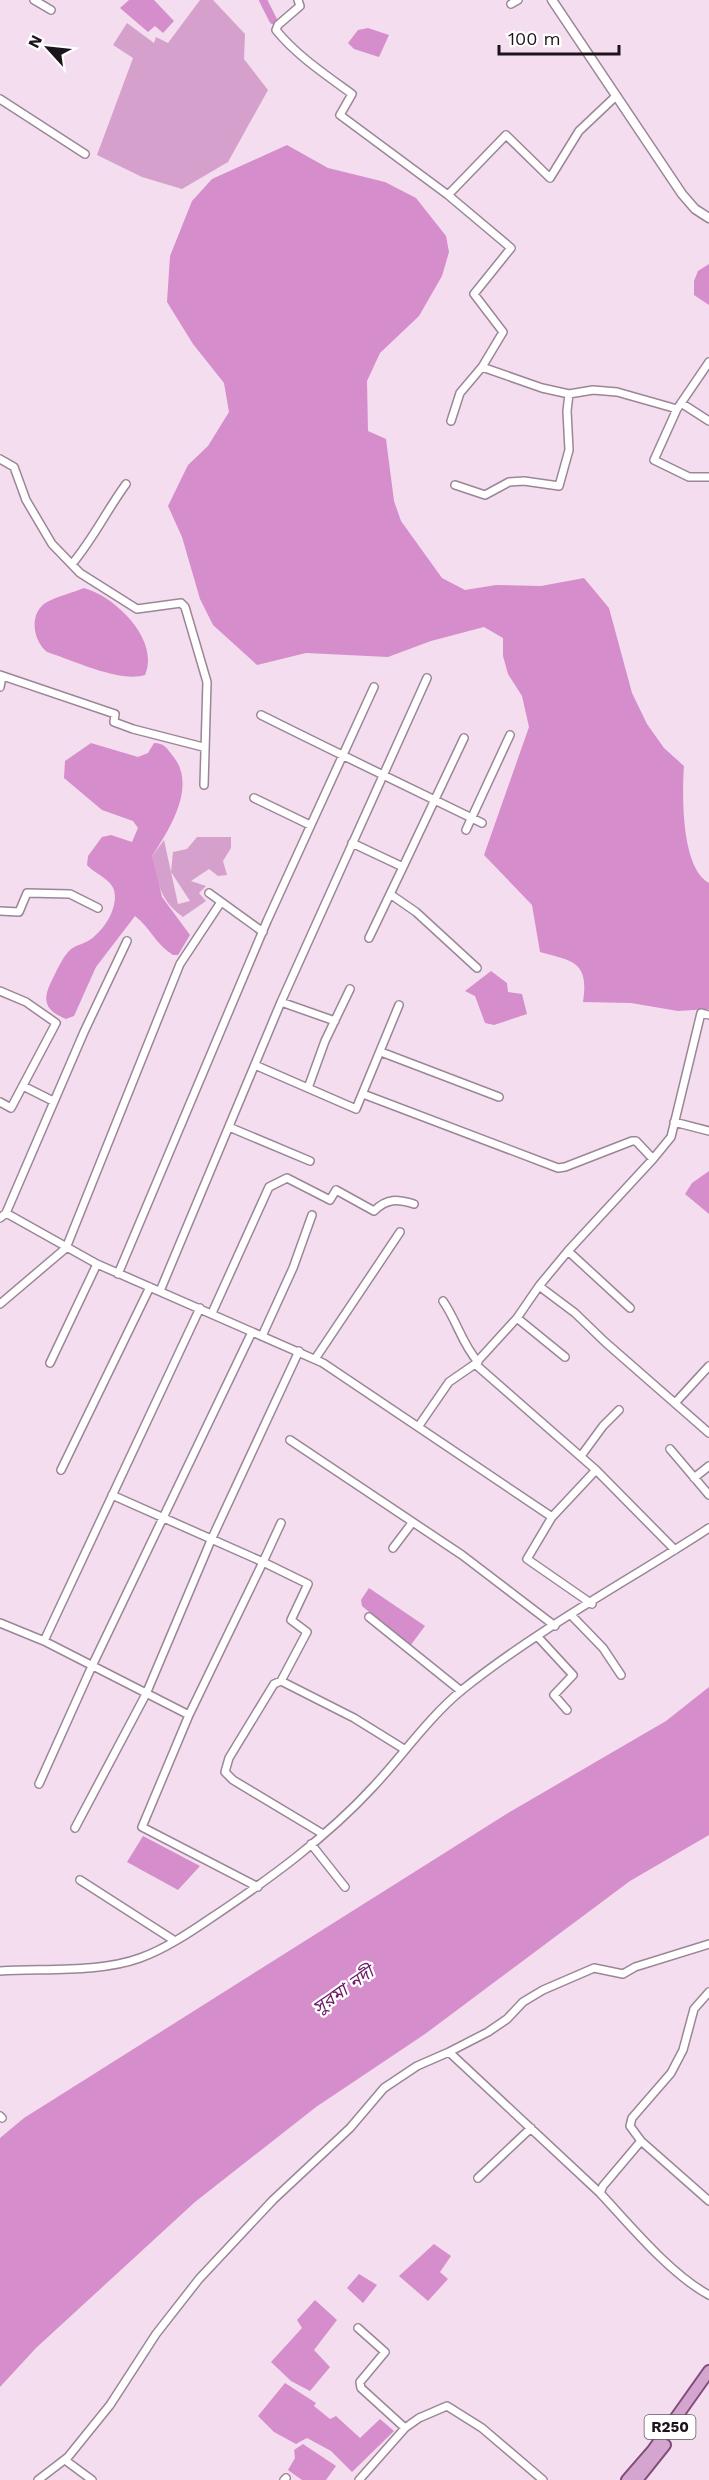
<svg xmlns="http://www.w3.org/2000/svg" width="709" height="2480" font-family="'Work Sans','Noto Sans Bengali',sans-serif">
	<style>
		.green { fill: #d5a1cc; fill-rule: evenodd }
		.water { fill: #d68dcb }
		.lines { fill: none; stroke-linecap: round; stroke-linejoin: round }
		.canal { stroke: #d68dcb; stroke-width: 8 }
		.minor-casing { stroke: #9b8697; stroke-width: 10 }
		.tertiary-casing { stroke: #9b8697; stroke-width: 11 }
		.primary-casing { stroke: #814b7a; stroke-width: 14 }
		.minor { stroke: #fff; stroke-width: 7 }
		.tertiary { stroke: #fff; stroke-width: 8 }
		.primary { stroke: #d4a5ce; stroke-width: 10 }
		.labels { text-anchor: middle; stroke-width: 4.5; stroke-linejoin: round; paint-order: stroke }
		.shield { fill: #fff; stroke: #605a5f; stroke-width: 1.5 }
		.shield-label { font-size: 15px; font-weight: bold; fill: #1c141b }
		.water-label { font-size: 18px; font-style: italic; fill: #6f1967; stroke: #fff }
	</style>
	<rect width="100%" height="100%" fill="#f4ddef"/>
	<path class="green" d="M200 0H213L245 34 244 59 268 90 228 162 182 189 142 177 97 155 133 58 113 45 127 23 154 43 156 37 168 43Z
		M197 837H231V848L223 861 227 875 218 876 209 869 191 881 206 886 199 893 206 901 183 917C161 902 156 881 152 856L164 840 171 872 173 852 187 849ZM171 872 190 901 178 904Z"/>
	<path class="water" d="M129 0H154L174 21 163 33 155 26 148 32 120 8Z
		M368 28 389 35 379 57 354 49 348 43 358 30Z
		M287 145 328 168 385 182 416 198 446 236 449 252 442 276 419 316 380 353 367 381 368 431 386 439 394 501 401 521 442 578 465 590 496 585 541 586 584 578 609 608 632 693 647 724 664 748 684 766C682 795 681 868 709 883V1009L678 1011 631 1003 583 1002C589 962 574 961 540 952L532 905 484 855 529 727 522 696 508 674 503 656V638L484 627 431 641 388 657 306 653 257 665 213 625 200 599 182 537 168 506 188 465 208 446 229 412 224 383 193 344 167 302 170 256 192 201 212 179Z
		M709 264V305L694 295V281L698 271Z
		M84 588C116 597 160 640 145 675 120 683 72 660 47 652 33 641 28 613 47 602 58 596 72 593 84 588Z
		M91 743 138 757 148 753 154 743C164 743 167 748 172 755 198 784 170 829 152 856L162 897 190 935 178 955H173C156 945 149 926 135 916L96 967 74 1016 66 1019C41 1009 43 997 54 976 58 968 62 959 68 952 74 945 81 945 88 941 103 932 119 908 114 890 111 879 95 874 87 865L88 856 102 837 111 835 132 842 138 828 133 821 102 810 64 778 65 761Z
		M491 971 507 983 508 992 522 994 527 1014 494 1025 485 1023 475 996 465 991Z
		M709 1171V1214L685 1194 692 1183Z
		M369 1588 425 1626 410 1646 362 1606 361 1600Z
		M709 1687V1835L630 1881 425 2034 316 2107 195 2202 36 2348 0 2387V2138L24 2118 508 1813 666 1721Z
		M143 1836 200 1866 178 1890 127 1862Z
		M434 2244 451 2256 440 2272 448 2279 428 2301 399 2276Z
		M359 2274 377 2285 363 2303 347 2288Z
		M315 2300 337 2320 314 2350 330 2367 310 2391 291 2381 271 2362 302 2328 297 2320Z
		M285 2383 316 2403 314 2406 330 2419 336 2416 360 2438 380 2419 394 2431 352 2472 331 2451 307 2438 296 2444 274 2432 258 2416Z
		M303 2444 336 2466 326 2480H302L288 2470 295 2458 294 2450Z"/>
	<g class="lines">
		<path class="canal" d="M263 0 273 20"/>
		<g class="minor-casing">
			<path id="minor" d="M34 0 51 10
				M298 0 300 6 278 25 276 30C296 55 326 75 352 94L340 115 448 195
				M511 4 518 0
				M0 99 85 154
				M709 362 677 409 654 460 689 477H709
				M482 367 542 388 569 394 593 390 617 392 677 409
				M681 403 709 421
				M451 421 460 393 482 367 503 332 474 294 511 248 448 195 506 135 550 178 579 131 616 96
				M0 459 14 467 26 500 52 544 80 573 137 609 181 603 185 607 207 682 204 785
				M455 485 485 495 509 482 524 481 559 486 569 450 567 411 569 394
				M72 564C93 539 107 510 126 484
				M0 675 115 714 114 722 133 729 203 747
				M0 687 2 676
				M261 715C335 752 408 787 482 823
				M254 798 310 825
				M466 830 510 735
				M352 843 403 867 464 738
				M209 893 263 932
				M390 894 416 912 477 968
				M0 911 19 912 27 893 70 894 98 908
				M369 938 403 867
				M0 991 26 1002 56 1023 11 1108 0 1102
				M281 1002 335 1021
				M381 1052 499 1097
				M255 1065 356 1109 399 1005
				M25 1087 53 1101
				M308 1088 325 1041 350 989
				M363 1094 558 1168 565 1167 632 1141H636L653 1159
				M674 1122 709 1131
				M229 1127 310 1161
				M6 1213 84 1032 127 941
				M0 1218 6 1213 97 1264 323 1363 552 1517 527 1559 592 1604
				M568 1251 630 1308
				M118 1274 267 921 374 687
				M539 1286 575 1313 605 1342 709 1433
				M160 1291 281 1002 427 678
				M443 1301C457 1321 462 1344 478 1362
				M0 1304 66 1248 180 964 221 902
				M212 1313 269 1187 287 1178 330 1200 336 1190 374 1211C387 1198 397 1199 414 1204
				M517 1318 565 1357
				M262 1336 293 1268 312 1215
				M315 1359 400 1232
				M50 1363 97 1264
				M475 1364 517 1318 539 1286 568 1251 653 1159 671 1137 701 1013 709 1015
				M675 1403 709 1366
				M418 1427 449 1382 475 1364 596 1470 675 1550
				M290 1440 462 1555 555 1626
				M670 1449 709 1495
				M581 1456 603 1426 619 1410
				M61 1470 150 1287
				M694 1478 709 1466
				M112 1495 263 1562 189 1715 142 1827 258 1887
				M552 1517 596 1470
				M393 1548 412 1523
				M572 1616 603 1648 621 1675
				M369 1617 461 1691
				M0 1623 44 1641 189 1715
				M537 1636 573 1675 554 1695 567 1710
				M44 1641 200 1308
				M281 1681 307 1632 291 1620 308 1584 263 1562 281 1523
				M39 1784 92 1666 252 1332
				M75 1828 146 1694 212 1538 299 1351
				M323 1834 233 1780 225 1772 229 1758 274 1684 281 1681 354 1718 404 1749
				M311 1844 345 1887
				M80 1880 175 1941
				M0 1971C43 1968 99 1973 140 1958 165 1949 189 1933 211 1918 268 1880 326 1838 373 1787 403 1755 428 1718 462 1690 538 1629 628 1581 709 1528
				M709 1992 694 2009 683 2050 671 2073 632 2118 630 2126 641 2141 603 2186 600 2193C630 2225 670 2274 709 2295
				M449 2052 488 2032 507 2019 523 2002 543 1990 594 1968 623 1974 635 1967 709 1944
				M0 2116 2 2118
				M641 2141 709 2201
				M478 2178 531 2128
				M358 2328 385 2352 360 2382 361 2388 405 2428
				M65 2460 92 2480
				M38 2480 68 2457 110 2405 156 2334 199 2279 273 2200 350 2128 384 2088 417 2066 449 2052 600 2193
				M284 2480 286 2478
				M359 2480 405 2428 419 2418 447 2406 482 2428 543 2480"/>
		</g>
		<g class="tertiary-casing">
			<path id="tertiary" d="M552 0 682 194 695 209 709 218"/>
		</g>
		<g class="primary-casing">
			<path id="primary" d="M627 2480 653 2450 709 2371
				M637 2480 665 2445"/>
		</g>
		<use href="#minor" class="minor"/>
		<use href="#tertiary" class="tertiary"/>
		<use href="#primary" class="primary"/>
	</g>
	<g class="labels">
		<rect class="shield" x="644.5" y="2415" width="51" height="24" rx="4.5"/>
		<g class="shield-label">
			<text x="670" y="2432">R250</text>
		</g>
		<g class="water-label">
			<text transform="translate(343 1990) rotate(-35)" y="6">সুরমা নদী</text>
		</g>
	</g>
	<g transform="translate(48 48) rotate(297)" stroke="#ffffff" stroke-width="4.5" paint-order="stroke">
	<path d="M0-4.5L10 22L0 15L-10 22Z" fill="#1c141b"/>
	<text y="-9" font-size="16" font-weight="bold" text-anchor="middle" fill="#1c141b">N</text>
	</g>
	<path d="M499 45v9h120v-9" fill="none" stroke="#1c141b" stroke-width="3"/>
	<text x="508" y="45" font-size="18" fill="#1c141b" stroke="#ffffff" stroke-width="4.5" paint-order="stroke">100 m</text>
</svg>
